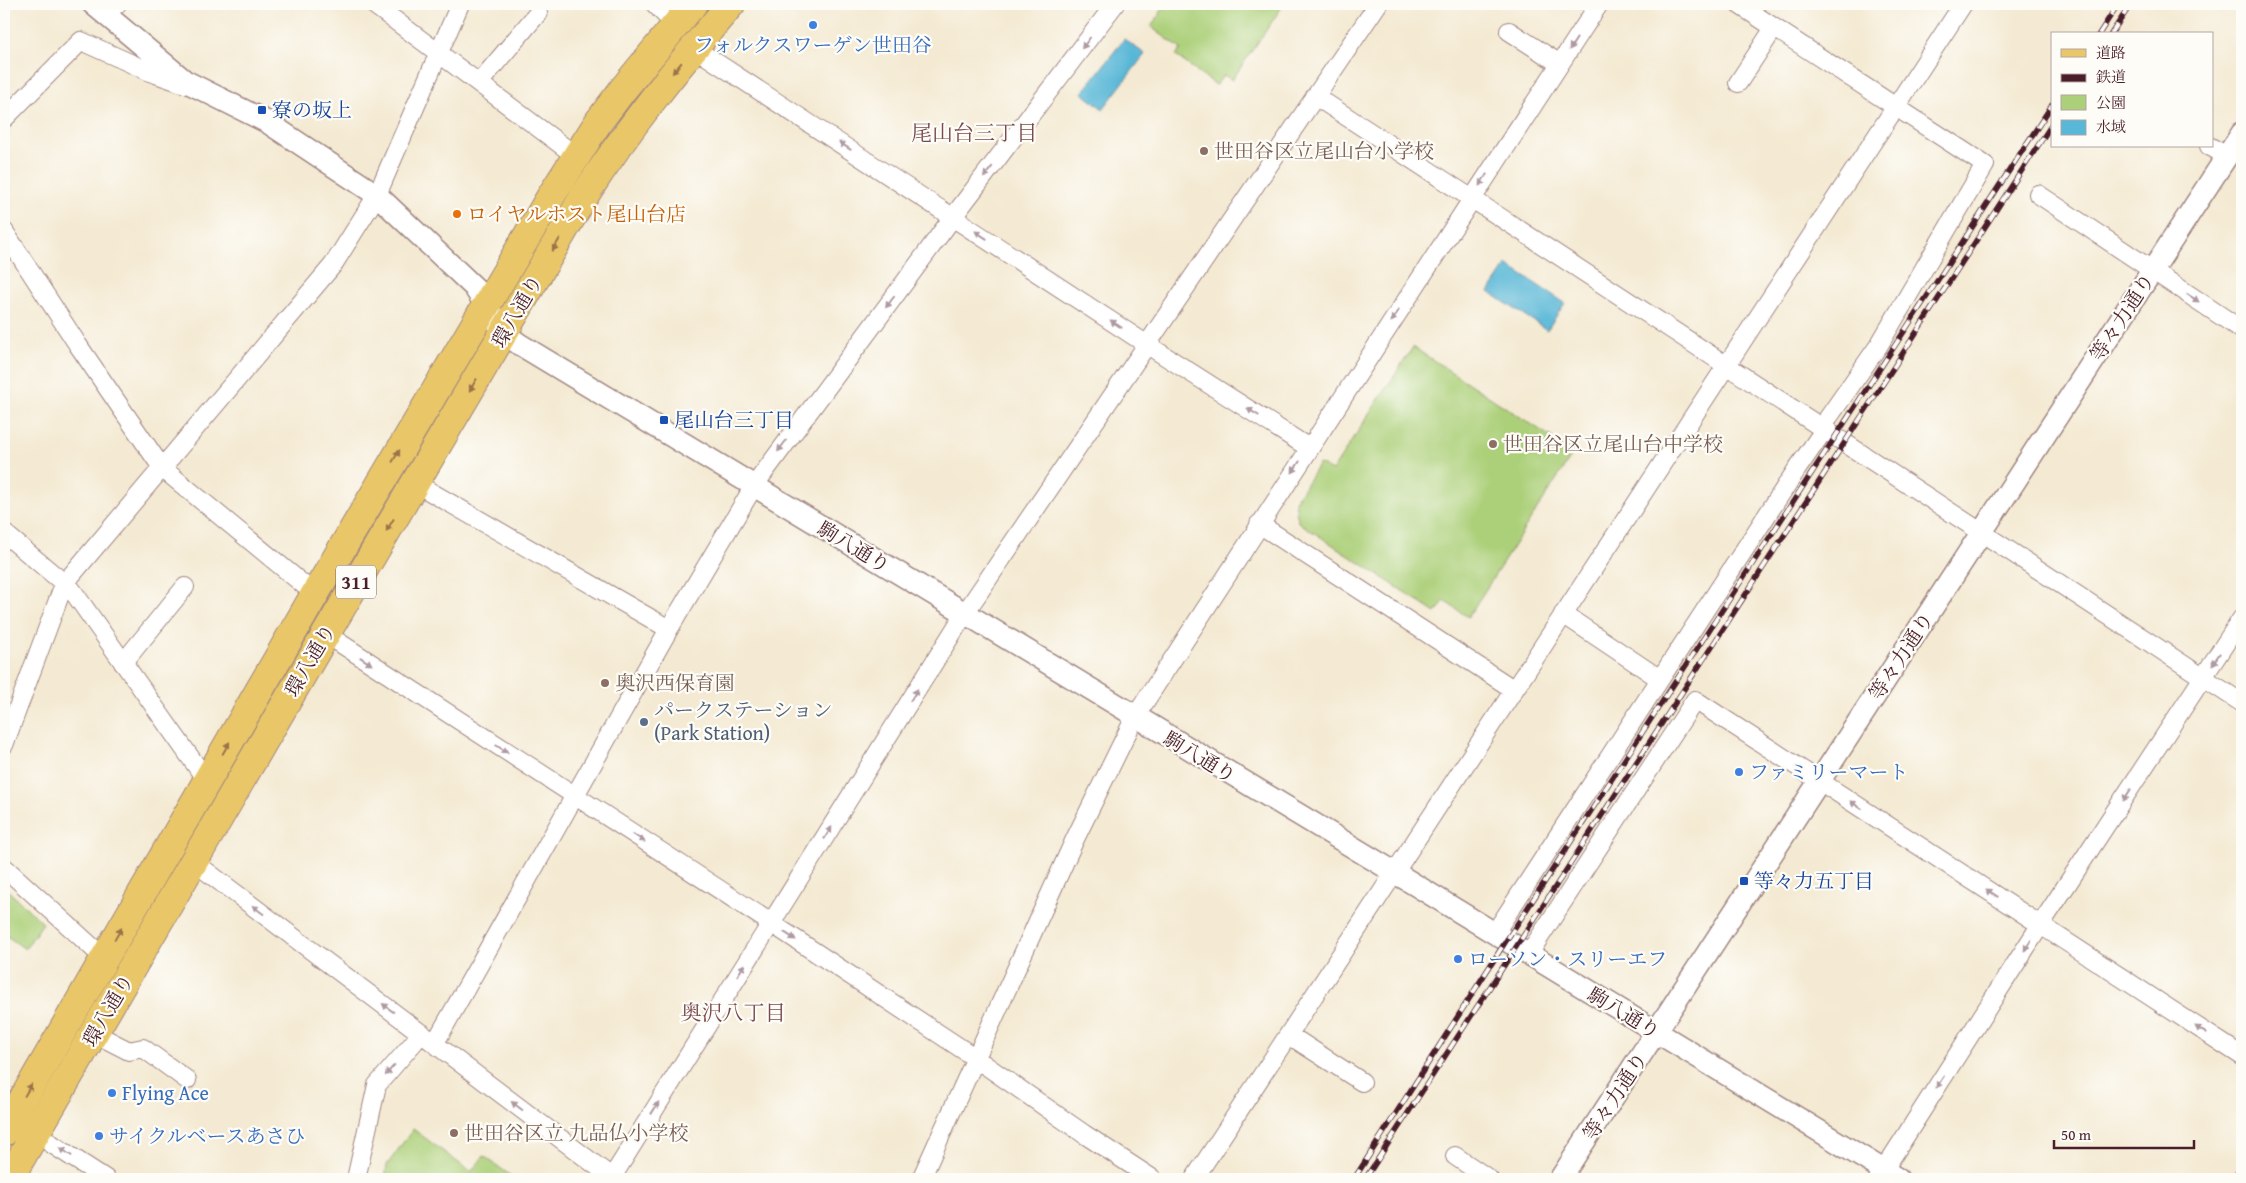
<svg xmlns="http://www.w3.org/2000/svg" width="2246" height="1183" font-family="'Gentium Book Plus','Noto Serif JP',serif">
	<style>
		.green { fill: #acd079; stroke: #7b7852 }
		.water { fill: #59b7d7; stroke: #526b81 }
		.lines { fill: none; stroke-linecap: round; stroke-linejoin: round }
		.minor-casing { stroke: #9f847f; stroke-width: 20 }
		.tertiary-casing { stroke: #9f847f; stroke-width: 24 }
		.primary-casing { stroke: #9f847f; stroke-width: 30 }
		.minor { stroke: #fff; stroke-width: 18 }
		.tertiary { stroke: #fff; stroke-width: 21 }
		.primary { stroke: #e9c769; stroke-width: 28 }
		.rail-casing { stroke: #4a1f2b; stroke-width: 5.5 }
		.rail { stroke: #fdfcf7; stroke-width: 4; stroke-dasharray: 11; stroke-linecap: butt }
		.oneway { fill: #ae9aa0 }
		.oneway2 { fill: #9a734a }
		.shop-dot { fill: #3f7fe0; stroke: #fdfcf7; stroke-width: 2 }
		.transit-dot { fill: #1a4fb4; stroke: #fdfcf7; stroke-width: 2 }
		.education-dot { fill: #8d6e63; stroke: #fdfcf7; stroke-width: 2 }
		.food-dot { fill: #e8710a; stroke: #fdfcf7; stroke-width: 2 }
		.service-dot { fill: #5c6f8a; stroke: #fdfcf7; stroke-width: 2 }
		.labels { text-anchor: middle; stroke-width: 4.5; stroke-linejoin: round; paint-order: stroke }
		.shield { fill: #fdfcf7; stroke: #806168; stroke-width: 1 }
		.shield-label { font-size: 19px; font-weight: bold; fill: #4a1f2b }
		.shop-label { font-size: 20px; fill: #366cbe; stroke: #fdfcf7; text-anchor: start }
		.transit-label { font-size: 20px; fill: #164399; stroke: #fdfcf7; text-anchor: start }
		.education-label { font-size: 20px; fill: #785e54; stroke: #fdfcf7; text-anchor: start }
		.food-label { font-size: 20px; fill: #c56008; stroke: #fdfcf7; text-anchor: start }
		.street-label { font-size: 20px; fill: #4a1f2b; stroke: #fdfcf7 }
		.service-label { font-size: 20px; fill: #4e5e75; stroke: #fdfcf7; text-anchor: start }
		.neighbourhood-label { font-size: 21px; fill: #79494d; stroke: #fdfcf7 }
	</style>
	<rect width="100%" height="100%" fill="#fdfcf7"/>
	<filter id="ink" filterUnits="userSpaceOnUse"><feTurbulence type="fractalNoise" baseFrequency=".02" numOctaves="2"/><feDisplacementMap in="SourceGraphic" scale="10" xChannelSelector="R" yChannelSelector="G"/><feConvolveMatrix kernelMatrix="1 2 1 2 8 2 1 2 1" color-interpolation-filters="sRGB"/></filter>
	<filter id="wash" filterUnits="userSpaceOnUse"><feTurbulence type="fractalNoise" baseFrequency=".0096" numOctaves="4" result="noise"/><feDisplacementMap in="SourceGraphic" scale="20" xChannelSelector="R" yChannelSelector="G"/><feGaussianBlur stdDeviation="1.12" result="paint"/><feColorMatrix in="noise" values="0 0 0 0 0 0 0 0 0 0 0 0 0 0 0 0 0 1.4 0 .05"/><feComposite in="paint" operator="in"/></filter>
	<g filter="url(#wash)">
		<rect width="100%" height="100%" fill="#f4ead3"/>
		<path class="green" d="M1166 4H1284L1232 80 1224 75 1216 85 1176 56 1181 49 1151 27Z
			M1413 347 1574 452 1468 617 1444 601 1436 613 1298 522 1295 501 1319 464 1332 471Z
			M4 887 43 923 25 949 4 934Z
			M413 1129 471 1172 484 1156 515 1179H385L387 1165Z"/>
		<path class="water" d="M1124 39 1145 54 1103 109 1082 93Z
			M1507 265 1565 303 1547 330 1489 292Z"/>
	</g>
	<g filter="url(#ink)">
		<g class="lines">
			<g class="minor-casing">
				<path id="minor" d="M373 4 576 156
					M655 4 675 25
					M105 13 117 4
					M1509 31 1560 64
					M694 48 1146 344 1309 448
					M479 83 538 13
					M1738 83 1774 28
					M1315 96 2242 703
					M4 119 81 41 150 72 185 84
					M2209 146 2227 156
					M2038 194 2242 330
					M4 231 78 345 162 468 315 594
					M415 483 669 629
					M1259 524 1513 689
					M4 533 72 590 207 781
					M1563 614 1660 679
					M326 634 771 923 965 1051 1084 1134 1153 1179
					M123 663 185 587
					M4 745 64 584 333 265 377 195 460 4
					M194 862 614 1179
					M4 867 104 958
					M1494 934 1797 469 1824 430 1828 418 1879 345 1985 165 1738 4
					M1528 955 1695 700 2242 1056
					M94 1033 129 1051 143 1048 187 1080
					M1289 1035 1362 1082
					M435 1043 669 629 754 486 953 217 1115 4
					M27 1128 106 1179
					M1455 1156 1489 1179
					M356 1179 377 1085 422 1033
					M611 1179 965 613 1378 4
					M921 1179 1075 839 1135 717 1599 4
					M1194 1179 1963 4
					M1878 1179 2041 924 2242 618
					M2242 1179V1178"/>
			</g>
			<g class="tertiary-casing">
				<path id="tertiary" d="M93 4 185 81 267 122 377 195 474 287 504 333 519 344 1394 872 1898 1179
					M1560 1179 2242 133"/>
			</g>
			<g class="primary-casing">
				<path id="primary" d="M4 1132 315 594 551 196 599 121 624 88 693 4
					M9 1179 326 634 583 198C627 129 678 66 731 4"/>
			</g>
			<use href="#minor" class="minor"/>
			<use href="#tertiary" class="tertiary"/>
			<use href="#primary" class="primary"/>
			<g class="rail-casing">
				<path id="rail" d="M2099 34 2118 4
					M2111 34 2131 4
					M1354 1179 1506 941 2052 105
					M1365 1179 2052 124"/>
			</g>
			<use href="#rail" class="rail"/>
		</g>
		<defs><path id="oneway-solid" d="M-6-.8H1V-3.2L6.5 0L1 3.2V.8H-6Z" transform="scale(1.25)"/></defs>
		<g class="oneway">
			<use href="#oneway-solid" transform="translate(1086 43) rotate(127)"/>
			<use href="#oneway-solid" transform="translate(1573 44) rotate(123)"/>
			<use href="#oneway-solid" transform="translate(845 146) rotate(-147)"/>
			<use href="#oneway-solid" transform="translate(988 172) rotate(128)"/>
			<use href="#oneway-solid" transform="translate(1483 180) rotate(123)"/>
			<use href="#oneway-solid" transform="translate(981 235) rotate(-147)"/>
			<use href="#oneway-solid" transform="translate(2193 298) rotate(33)"/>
			<use href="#oneway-solid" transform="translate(890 302) rotate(127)"/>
			<use href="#oneway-solid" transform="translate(1395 316) rotate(123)"/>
			<use href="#oneway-solid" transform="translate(1116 324) rotate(-146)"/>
			<use href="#oneway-solid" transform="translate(1253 412) rotate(-148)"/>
			<use href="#oneway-solid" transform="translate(782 446) rotate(127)"/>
			<use href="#oneway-solid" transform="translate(1296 467) rotate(123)"/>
			<use href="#oneway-solid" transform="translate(2216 659) rotate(123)"/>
			<use href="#oneway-solid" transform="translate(366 661) rotate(33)"/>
			<use href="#oneway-solid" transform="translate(914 695) rotate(-58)"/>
			<use href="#oneway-solid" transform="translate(502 749) rotate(32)"/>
			<use href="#oneway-solid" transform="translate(2127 795) rotate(123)"/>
			<use href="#oneway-solid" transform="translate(1856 805) rotate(-147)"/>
			<use href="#oneway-solid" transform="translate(828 833) rotate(-58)"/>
			<use href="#oneway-solid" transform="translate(639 838) rotate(34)"/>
			<use href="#oneway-solid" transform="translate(1992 893) rotate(-147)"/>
			<use href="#oneway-solid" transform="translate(258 910) rotate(-143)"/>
			<use href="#oneway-solid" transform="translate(790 936) rotate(33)"/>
			<use href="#oneway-solid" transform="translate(2028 945) rotate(123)"/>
			<use href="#oneway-solid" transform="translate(741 970) rotate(-58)"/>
			<use href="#oneway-solid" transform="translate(388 1008) rotate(-143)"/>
			<use href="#oneway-solid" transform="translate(2201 1030) rotate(-147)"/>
			<use href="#oneway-solid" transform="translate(390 1070) rotate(131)"/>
			<use href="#oneway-solid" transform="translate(1940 1082) rotate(123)"/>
			<use href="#oneway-solid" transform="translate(517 1106) rotate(-143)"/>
			<use href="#oneway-solid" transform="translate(655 1108) rotate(-58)"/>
			<use href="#oneway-solid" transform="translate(66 1152) rotate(-145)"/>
		</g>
		<g class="oneway2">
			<use href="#oneway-solid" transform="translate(677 68) rotate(130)"/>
			<use href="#oneway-solid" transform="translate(556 245) rotate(121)"/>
			<use href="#oneway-solid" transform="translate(473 385) rotate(121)"/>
			<use href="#oneway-solid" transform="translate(396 456) rotate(-59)"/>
			<use href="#oneway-solid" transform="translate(390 525) rotate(121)"/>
			<use href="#oneway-solid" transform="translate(226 748) rotate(-60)"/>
			<use href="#oneway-solid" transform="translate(118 934) rotate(-60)"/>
			<use href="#oneway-solid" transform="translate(28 1090) rotate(-60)"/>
		</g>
	</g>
	<g class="shop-dot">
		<circle cx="813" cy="25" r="5"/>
		<circle cx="1739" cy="772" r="5"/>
		<circle cx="1458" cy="959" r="5"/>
		<circle cx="112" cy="1093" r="5"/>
		<circle cx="99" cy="1136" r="5"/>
	</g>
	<g class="transit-dot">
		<rect x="257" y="105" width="10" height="10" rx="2.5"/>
		<rect x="659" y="415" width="10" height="10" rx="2.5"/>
		<rect x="1739" y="876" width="10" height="10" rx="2.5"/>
	</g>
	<g class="education-dot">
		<circle cx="1204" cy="151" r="5"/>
		<circle cx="1493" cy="444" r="5"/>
		<circle cx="605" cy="683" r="5"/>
		<circle cx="454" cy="1133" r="5"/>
	</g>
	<circle class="food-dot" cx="457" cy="214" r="5"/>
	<circle class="service-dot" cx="644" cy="722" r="5"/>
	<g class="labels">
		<rect class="shield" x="336" y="565.5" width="40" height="33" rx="4"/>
		<g class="shield-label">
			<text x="356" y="589">311</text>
		</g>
		<g class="shop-label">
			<text x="813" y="52" text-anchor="middle">フォルクスワーゲン世田谷</text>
			<text x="1749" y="779">ファミリーマート</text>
			<text x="1468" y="966">ローソン・スリーエフ</text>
			<text x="122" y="1100">Flying Ace</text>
			<text x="109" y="1143">サイクルベースあさひ</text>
		</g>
		<g class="transit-label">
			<text x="272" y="117">寮の坂上</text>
			<text x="674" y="427">尾山台三丁目</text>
			<text x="1754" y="888">等々力五丁目</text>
		</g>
		<g class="education-label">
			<text x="1214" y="158">世田谷区立尾山台小学校</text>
			<text x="1503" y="451">世田谷区立尾山台中学校</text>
			<text x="615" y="690">奥沢西保育園</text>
			<text x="464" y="1140">世田谷区立 九品仏小学校</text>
		</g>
		<g class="food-label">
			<text x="467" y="221">ロイヤルホスト尾山台店</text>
		</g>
		<g class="street-label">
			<text transform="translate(517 311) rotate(-60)" y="7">環八通り</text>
			<text transform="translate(2122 317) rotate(-57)" y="7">等々力通り</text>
			<text transform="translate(854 547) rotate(31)" y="7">駒八通り</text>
			<text transform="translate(1901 656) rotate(-57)" y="7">等々力通り</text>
			<text transform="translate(310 660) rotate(-60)" y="7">環八通り</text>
			<text transform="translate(1200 757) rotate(31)" y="7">駒八通り</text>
			<text transform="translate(108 1010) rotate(-60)" y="7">環八通り</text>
			<text transform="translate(1624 1013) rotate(31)" y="7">駒八通り</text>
			<text transform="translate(1615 1096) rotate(-57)" y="7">等々力通り</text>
		</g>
		<g class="service-label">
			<text x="654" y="717">パークステーション<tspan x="654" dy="23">(Park Station)</tspan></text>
		</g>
		<g class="neighbourhood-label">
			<text x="974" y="140">尾山台三丁目</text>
			<text x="733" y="1020">奥沢八丁目</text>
		</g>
	</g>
	<rect width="2246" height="1183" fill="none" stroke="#fdfcf7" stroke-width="20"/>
	<rect x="2051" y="32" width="162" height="115" fill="#fdfcf7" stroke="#b5a4a5"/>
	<rect x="2061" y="49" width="25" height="8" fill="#e9c769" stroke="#b5a4a5"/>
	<text x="2096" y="58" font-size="15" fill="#4a1f2b">道路</text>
	<rect x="2061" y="74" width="25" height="8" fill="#4a1f2b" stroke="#b5a4a5"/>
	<text x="2096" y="82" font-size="15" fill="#4a1f2b">鉄道</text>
	<rect x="2061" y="95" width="25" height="15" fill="#acd079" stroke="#b5a4a5"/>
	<text x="2096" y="108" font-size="15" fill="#4a1f2b">公園</text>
	<rect x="2061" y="120" width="25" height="15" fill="#59b7d7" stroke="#b5a4a5"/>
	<text x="2096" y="132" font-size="15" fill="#4a1f2b">水域</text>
	<path d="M2054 1140v8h140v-8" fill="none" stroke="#4a1f2b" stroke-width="2.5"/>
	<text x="2061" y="1140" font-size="15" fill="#4a1f2b" stroke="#fdfcf7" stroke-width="4" paint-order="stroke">50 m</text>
</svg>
